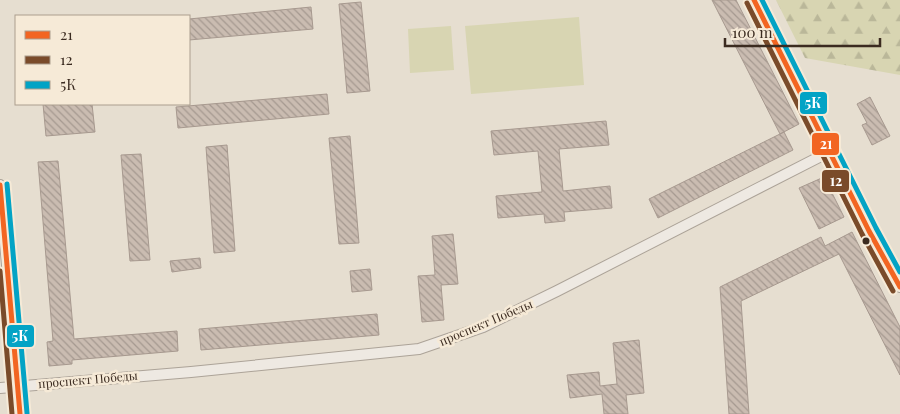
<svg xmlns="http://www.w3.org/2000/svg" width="900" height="414" font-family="'Playfair Display',serif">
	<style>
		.green { fill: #d8d5b2 }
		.forest { fill: url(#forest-firs) }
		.building { fill: url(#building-back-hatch); stroke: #a7998f }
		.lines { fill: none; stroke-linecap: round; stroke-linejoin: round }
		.minor-casing { stroke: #aca398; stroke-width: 12 }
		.minor { stroke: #eee9e2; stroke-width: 10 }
		.bus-1-casing { stroke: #f6ead7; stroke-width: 9 }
		.bus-2-casing { stroke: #f6ead7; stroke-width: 9 }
		.bus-3-casing { stroke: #f6ead7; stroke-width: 9 }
		.bus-1 { stroke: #f26522; stroke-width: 5 }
		.bus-2 { stroke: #7a4b2a; stroke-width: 5 }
		.bus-3 { stroke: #03a3c5; stroke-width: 5 }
		.bus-dot { fill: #3b2b20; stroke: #f6ead7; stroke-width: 2 }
		.labels { text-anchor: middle; stroke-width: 5; stroke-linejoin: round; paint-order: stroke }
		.street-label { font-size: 12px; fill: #3b2b20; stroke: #f6ead7 }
		.line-badge { stroke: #f6ead7; stroke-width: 2 }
		.badge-label { font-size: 14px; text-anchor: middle; font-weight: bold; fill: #fff }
	</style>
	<defs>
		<pattern id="forest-firs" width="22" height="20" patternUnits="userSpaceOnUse" patternTransform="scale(1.25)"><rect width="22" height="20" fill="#d8d5b2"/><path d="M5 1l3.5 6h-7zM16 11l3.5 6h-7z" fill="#bab799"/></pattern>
		<pattern id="building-back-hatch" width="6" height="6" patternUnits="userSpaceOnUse" patternTransform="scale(1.25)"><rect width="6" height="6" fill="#cabcb1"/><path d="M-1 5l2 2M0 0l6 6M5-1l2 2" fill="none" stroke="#a59990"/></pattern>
	</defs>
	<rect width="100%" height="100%" fill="#e6ded0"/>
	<path class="green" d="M579 17 584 85 471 94 465 26Z
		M451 26 454 70 410 73 408 29Z"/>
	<path class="forest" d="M776 0H900V75L805 58Z"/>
	<path class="building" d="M712 0H736L799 124 780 134Z
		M361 2 370 91 347 93 339 4Z
		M311 7 313 29 189 40V19Z
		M327 94 329 114 178 128 176 107Z
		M870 97 890 136 872 145 862 125 867 123 857 104Z
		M43 104H92L95 132 46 136Z
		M606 121 609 145 559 149 563 191 610 186 612 208 564 212 565 221 545 223 544 214 498 218 496 196 542 192 538 151 494 155 491 131Z
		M784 132 793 150 658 218 649 199Z
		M350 136 359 243 339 244 329 138Z
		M227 145 235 251 214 253 206 147Z
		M141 154 150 260 130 261 121 155Z
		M58 161 74 339 177 331 178 351 72 360V364L49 366 47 342 53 341 38 162Z
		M824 177 844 217 819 229 799 188Z
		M852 232 900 327V375L839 254 741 301 749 414H729L720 287 821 237 825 246Z
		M453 234 458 284 441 285 444 320 422 322 418 276 435 275 432 236Z
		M200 258 201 268 172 272 170 261Z
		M370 269 372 290 352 292 350 271Z
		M377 314 379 335 201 350 199 329Z
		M639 340 644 393 626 395 628 414H604L602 394 570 398 567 375 599 372 600 386 617 384 613 343Z"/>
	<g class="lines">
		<g class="minor-casing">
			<path id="minor" d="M754 0 869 231 900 287
				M0 185 20 414
				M0 388 191 372 419 349 483 327 557 291 831 151"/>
		</g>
		<use href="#minor" class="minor"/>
		<g class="bus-1-casing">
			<path id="bus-1" d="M754 0 869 231 900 287
				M0 185 20 414"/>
		</g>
		<g class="bus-2-casing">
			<path id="bus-2" d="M747 3 862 234 893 291
				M0 271 12 414"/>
		</g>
		<g class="bus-3-casing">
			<path id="bus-3" d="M762 0 876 228 900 272
				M7 184 27 413"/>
		</g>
		<use href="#bus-1" class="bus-1"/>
		<use href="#bus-2" class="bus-2"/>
		<use href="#bus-3" class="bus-3"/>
	</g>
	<circle class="bus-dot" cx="866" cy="241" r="4.5"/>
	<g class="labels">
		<g class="street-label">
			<text transform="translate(486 323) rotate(-23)" y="4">проспект Победы</text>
			<text transform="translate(88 380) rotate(-5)" y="4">проспект Победы</text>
		</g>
	</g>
	<g class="line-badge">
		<rect x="799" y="91" width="29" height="24" rx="5" fill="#03a3c5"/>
		<rect x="811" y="132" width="29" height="24" rx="5" fill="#f26522"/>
		<rect x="821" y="169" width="29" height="24" rx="5" fill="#7a4b2a"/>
		<rect x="6" y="324" width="29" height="24" rx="5" fill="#03a3c5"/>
	</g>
	<g class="badge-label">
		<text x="813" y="108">5К</text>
		<text x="826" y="149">21</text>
		<text x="836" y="186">12</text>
		<text x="20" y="341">5К</text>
	</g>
	<rect x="15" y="15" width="175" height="90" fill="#f6ead7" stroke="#ab9e8e"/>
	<rect x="25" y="31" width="25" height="8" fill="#f26522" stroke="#ab9e8e"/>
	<text x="60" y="40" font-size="15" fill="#3b2b20">21</text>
	<rect x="25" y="56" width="25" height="8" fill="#7a4b2a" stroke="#ab9e8e"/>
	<text x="60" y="65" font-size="15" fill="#3b2b20">12</text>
	<rect x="25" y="81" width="25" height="8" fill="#03a3c5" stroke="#ab9e8e"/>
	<text x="60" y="90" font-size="15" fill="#3b2b20">5К</text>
	<path d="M725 38v8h155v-8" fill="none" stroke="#3b2b20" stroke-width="2.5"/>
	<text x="732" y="38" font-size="15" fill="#3b2b20" stroke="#f6ead7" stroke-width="4" paint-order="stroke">100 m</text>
</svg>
